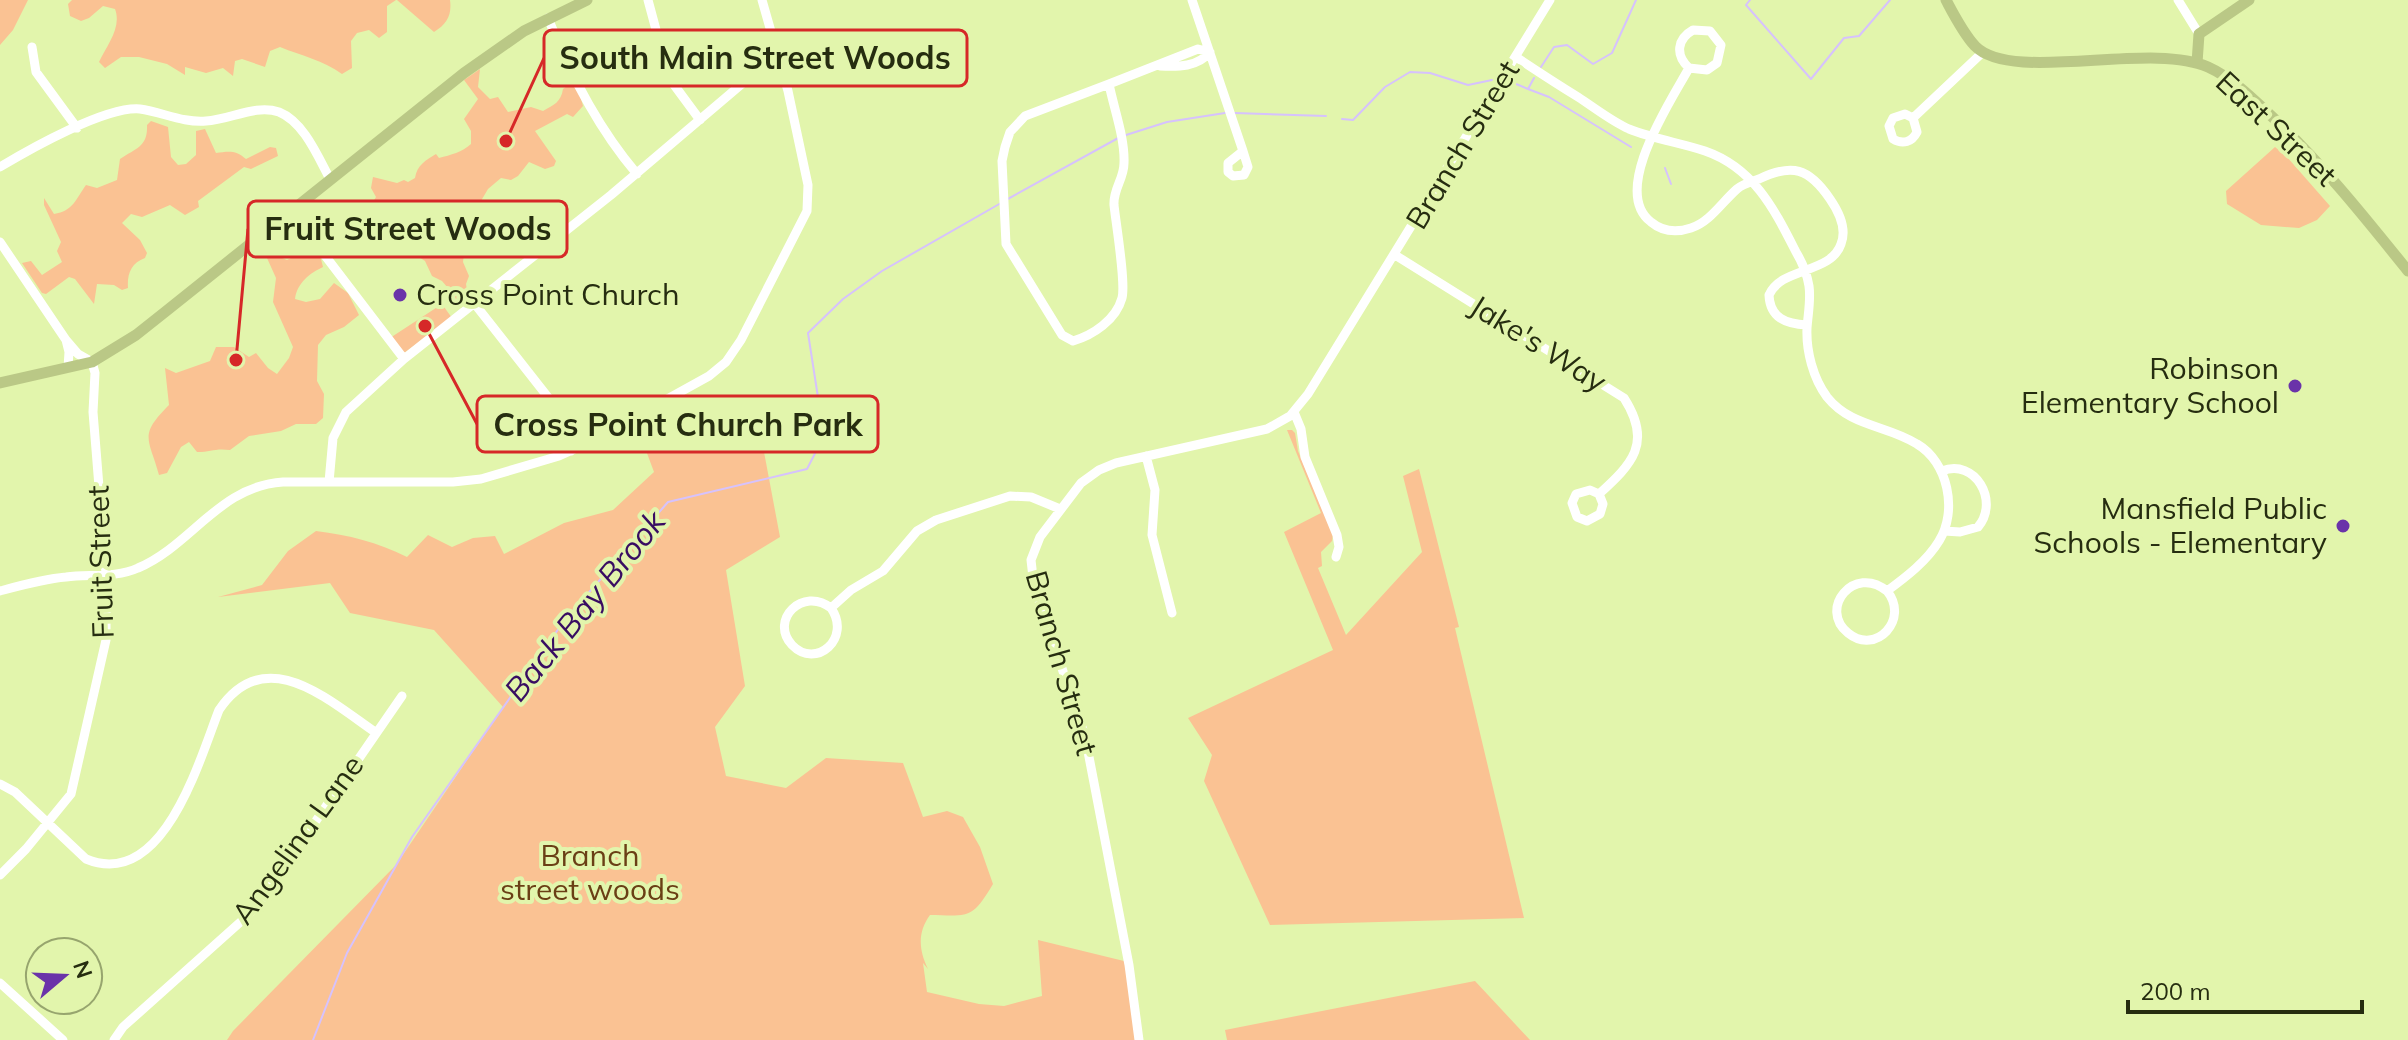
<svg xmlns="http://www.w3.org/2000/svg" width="2408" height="1040" font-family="Mulish,sans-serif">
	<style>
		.green { fill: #fac293 }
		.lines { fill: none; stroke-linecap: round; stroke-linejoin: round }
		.stream { stroke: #d6c2fd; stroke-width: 2 }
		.minor { stroke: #fff; stroke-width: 9 }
		.major { stroke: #bac886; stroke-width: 11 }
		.poi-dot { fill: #6a33a9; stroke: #e2f5ac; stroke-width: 3 }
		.labels { text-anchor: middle; stroke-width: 8; stroke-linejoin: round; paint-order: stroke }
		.street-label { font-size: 30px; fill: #262d10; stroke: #e2f5ac }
		.poi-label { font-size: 30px; fill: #262d10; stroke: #e2f5ac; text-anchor: end }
		.park-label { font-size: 30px; fill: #6a3f15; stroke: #e2f5ac }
		.water-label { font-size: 32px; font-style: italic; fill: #380d62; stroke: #e2f5ac }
		.leader { fill: none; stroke: #d62828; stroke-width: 3 }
		.callout-dot { fill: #d62828; stroke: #e2f5ac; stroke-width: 3 }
		.callout { fill: #e2f5ac; stroke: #d62828; stroke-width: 3 }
		.callout-label { font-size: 32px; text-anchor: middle; font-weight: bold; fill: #262d10 }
	</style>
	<rect width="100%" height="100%" fill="#e2f5ac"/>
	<path class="green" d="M0 0H28L13 30 0 45Z
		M72 0H396L387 6V32L379 38 369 30 357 33 351 41 352 68 342 74C323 60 302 56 280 47L270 51 265 67 242 59 235 61 233 76 223 68 206 73 185 67V75L167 64 139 57H121L105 68 99 62C107 45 122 28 115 9L103 6 89 18 81 21 70 16 68 4Z
		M397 0H450C452 15 447 24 434 32Z
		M480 69 478 87 490 99 498 97 508 112 531 107 543 111C554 105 561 102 563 89L571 83 579 92 583 106 573 117 567 114 535 131 556 161 554 166 545 169 529 162 518 176 511 180 501 178 488 189 475 211 463 212 443 234 447 242 464 254 463 262 469 276 466 284 469 302 459 306 454 295 442 281 432 276 425 261 419 257 420 249 411 245 388 214 368 210 376 197 371 188 373 177 397 183 404 180 408 182 415 178C417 165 426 160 436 154L439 158C451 155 462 152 471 144V131L464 119 478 99 464 80Z
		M151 121 168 127 171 157 178 165 186 164 196 155V131L205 129 216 153C229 151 236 150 246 159L270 147 276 148 278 156 251 169 244 167 198 201 199 207 185 215 170 205 142 217 131 214 122 223 140 240 147 253 145 258C131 263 127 274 128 288L122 290 114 285 97 284 94 304 75 279 69 277 46 294 42 293 22 263 31 261 42 275 62 262 57 251 61 242 44 205V198L54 214C73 211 76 199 86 185L97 188 117 180 120 159C136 148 148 147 147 125Z
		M2275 147 2287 157 2330 206 2317 220 2299 228 2261 225 2227 204 2226 191Z
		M308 243 321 259 323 267C310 273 297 283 295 299L306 302 320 299 334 283 348 293 359 315 344 327 326 335 318 345 317 381 324 394 323 418 316 424H296L281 431 249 436 230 450C215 448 211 452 197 452L189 442 181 447 167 473 159 475C149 438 138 436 169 405L165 368 176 373 210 361 216 347H234L249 357 256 353 268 368 277 374 289 358 293 347 273 302 276 278 267 258 270 253 287 260 299 254 303 246Z
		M442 304 452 318 404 353 390 338Z
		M699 396 737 415 761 436 780 537 726 570 745 686 715 727 726 776 786 788 826 758 903 763 923 817 947 811 963 817 980 847 993 884C972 919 970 916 930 915 917 933 919 950 928 969L923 963 927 992 979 1004 1004 1006 1042 996 1038 940 1128 962 1137 1040H227L233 1031 396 865 503 707 434 630 350 613 330 583 218 597 262 585 288 551 316 531C349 535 377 542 407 557L428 535 452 547 473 538 495 536 504 554 564 523 613 510 654 472 638 429Z
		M1287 430H1292L1295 433 1298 451 1333 534 1332 541 1321 552 1322 566 1318 568 1346 635 1422 552 1403 476 1419 469 1459 627 1455 628 1524 918 1270 925 1204 781 1212 755 1188 718 1333 650 1284 532 1321 513Z
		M1475 981 1530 1040H1227L1225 1030Z"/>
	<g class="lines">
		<path class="stream" d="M1750 0 1746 5 1811 79 1844 38 1859 36 1890 0
			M1541 67 1554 47 1567 45 1593 64 1612 53 1636 0
			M1509 81 1528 89 1534 78
			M1528 89 1549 97 1631 147
			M1235 113 1326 116
			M1342 119 1353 120 1385 87 1410 72 1430 73 1468 85 1492 80
			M1126 135 1167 122 1225 113
			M1665 168 1671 184
			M1006 200 1120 137
			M313 1040 347 953 412 837 564 621 668 502 807 469 824 436 808 333 843 299 882 271 1001 203"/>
		<path class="minor" d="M648 0 669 78 700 120
			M1192 0 1243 151 1248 167 1244 175 1233 176 1228 172V163L1243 151
			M2178 0 2199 34
			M548 18C570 74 597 127 637 174
			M32 47 36 72 77 128
			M1516 57C1537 71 1557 84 1578 97 1595 108 1611 121 1629 129 1654 139 1681 143 1705 151 1754 168 1774 209 1796 252 1802 262 1807 274 1809 286 1811 300 1808 314 1807 328 1806 351 1813 378 1827 397 1851 427 1887 425 1917 444 1948 462 1958 511 1939 541 1927 561 1906 577 1887 591 1854 564 1818 609 1848 633 1876 656 1910 619 1887 591
			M1689 68 1707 70 1717 63 1721 45 1710 31 1693 30C1677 39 1675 55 1689 68 1671 101 1610 191 1651 222 1663 232 1676 233 1691 228 1710 222 1722 202 1737 189 1743 184 1751 182 1759 179 1792 163 1809 168 1830 199 1839 212 1847 229 1841 244 1831 274 1781 267 1769 295 1770 318 1786 324 1807 325
			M1109 84 1025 116 1010 132 1005 147 1002 161 1006 244 1062 335 1073 341C1093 335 1116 320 1122 298 1126 283 1116 224 1114 205 1113 189 1124 179 1124 163 1125 138 1114 109 1109 84L1198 49 1210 52C1198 67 1178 67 1160 66
			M1913 118 1917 132C1912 142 1903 145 1893 139L1889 126 1893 118 1905 114 1913 118 1983 52
			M0 167C30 149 106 106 140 109 162 112 183 123 206 121 230 120 255 104 279 112 304 122 318 157 330 179
			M291 211 404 359
			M0 242 66 340
			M1395 255 1624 398C1653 443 1632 464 1599 494L1590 490 1576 494 1572 503 1577 517 1587 521 1600 514 1603 504 1599 494
			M474 303 551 401 571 451
			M1294 412 1301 429 1305 457 1337 535 1339 547 1336 557
			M1146 456 1155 490 1152 535 1172 613
			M1942 471C1975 458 2000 501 1978 527L1960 532 1944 531
			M329 482 333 438 346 412 404 359 611 195 777 54
			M0 591C22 585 43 579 66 577 90 574 116 578 138 568 192 545 219 486 283 482H453L481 479 559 456 588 443 709 376 726 362 741 340 807 211 808 185 788 91 762 0
			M831 608C852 638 816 670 792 645 769 620 803 586 831 608L851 590 883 571 917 531 936 520 1010 496 1031 497 1060 509
			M0 784 15 792 86 859C163 891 199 761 219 710 265 642 327 699 375 732
			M0 875 26 849 71 794 106 640V574L93 412 95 373 92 362 78 354 66 340 69 352 68 368
			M0 983 63 1040
			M114 1040 123 1027 246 917 260 902 402 696
			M1139 1040 1129 965 1085 736 1034 586 1031 560 1040 537 1081 483 1099 470 1116 463 1267 429 1290 416 1308 394 1550 0"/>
		<path class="major" d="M1946 0C1954 15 1963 33 1975 46 2012 84 2150 41 2208 67 2230 77 2249 95 2266 111 2319 160 2363 215 2408 271
			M2197 63 2199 34 2249 0
			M0 383 92 362 136 335 165 312 464 73 524 31 587 0"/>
	</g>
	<g class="poi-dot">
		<circle cx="400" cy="295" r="8"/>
		<circle cx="2295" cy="386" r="8"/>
		<circle cx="2343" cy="526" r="8"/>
	</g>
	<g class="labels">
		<g class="street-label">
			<text transform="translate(2276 129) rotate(43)" y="10">East Street</text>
			<text transform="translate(1463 145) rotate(-59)" y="10">Branch Street</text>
			<text transform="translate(1538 344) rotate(32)" y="10">Jake's Way</text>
			<text transform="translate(101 562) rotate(-92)" y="10">Fruit Street</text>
			<text transform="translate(1061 663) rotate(74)" y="10">Branch Street</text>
			<text transform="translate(298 840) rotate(-54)" y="10">Angelina Lane</text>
		</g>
		<g class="poi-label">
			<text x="416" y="305" text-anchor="start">Cross Point Church</text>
			<text x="2279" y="379">Robinson<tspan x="2279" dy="34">Elementary School</tspan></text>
			<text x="2327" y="519">Mansfield Public<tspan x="2327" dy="34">Schools - Elementary</tspan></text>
		</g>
		<g class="park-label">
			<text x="590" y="866">Branch<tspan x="590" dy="34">street woods</tspan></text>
		</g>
		<g class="water-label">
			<text transform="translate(585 606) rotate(-51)" y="11">Back Bay Brook</text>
		</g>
	</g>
	<path class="leader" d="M506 141L544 58M236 360L248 229M425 326L477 424"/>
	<g class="callout-dot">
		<circle cx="506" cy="141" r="8"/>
		<circle cx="236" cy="360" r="8"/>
		<circle cx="425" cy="326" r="8"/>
	</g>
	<g class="callout">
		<rect x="544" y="30" width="423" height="56" rx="8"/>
		<rect x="248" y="201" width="319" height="56" rx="8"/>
		<rect x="477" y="396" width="401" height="56" rx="8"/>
	</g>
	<g class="callout-label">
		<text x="755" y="69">South Main Street Woods</text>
		<text x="408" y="240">Fruit Street Woods</text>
		<text x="678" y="436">Cross Point Church Park</text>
	</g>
	<g transform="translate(64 976) rotate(71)"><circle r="38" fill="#e2f5ac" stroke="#97a56e" stroke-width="2"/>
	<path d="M0-6L14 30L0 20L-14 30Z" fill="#6a33a9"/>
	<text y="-12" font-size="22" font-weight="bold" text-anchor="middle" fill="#262d10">N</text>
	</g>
	<path d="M2128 1000v12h234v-12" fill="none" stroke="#262d10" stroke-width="4"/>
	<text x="2140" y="1000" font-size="24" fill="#262d10" stroke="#e2f5ac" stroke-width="6" paint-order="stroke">200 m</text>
</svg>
